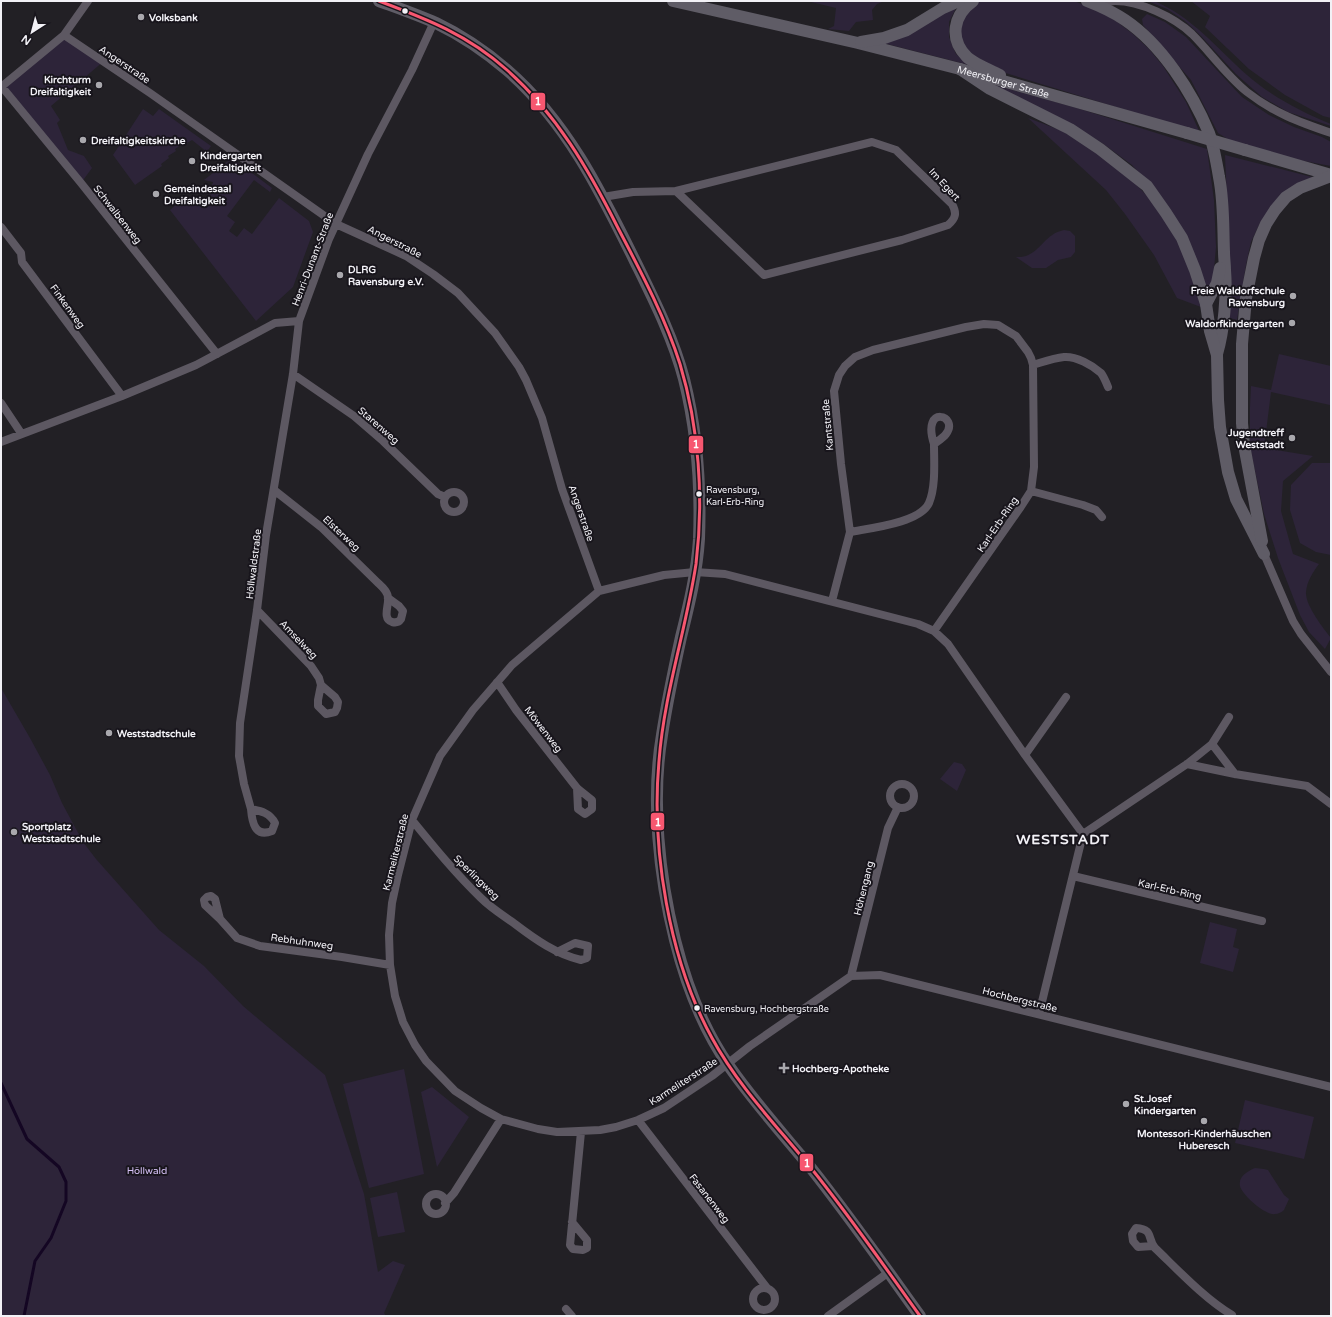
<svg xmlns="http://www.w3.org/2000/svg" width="1332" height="1317" font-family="'Varela Round',sans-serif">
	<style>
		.green { fill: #2d2439 }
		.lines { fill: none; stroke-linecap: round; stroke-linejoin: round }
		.stream { stroke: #140623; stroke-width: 3 }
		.street { stroke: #5d5862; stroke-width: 8 }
		.secondary { stroke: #5f5c66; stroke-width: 12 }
		.secondary-bridge { stroke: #5f5c66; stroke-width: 12 }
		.bus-1-casing { stroke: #18151c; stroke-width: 6 }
		.bus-1 { stroke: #f75770; stroke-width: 3 }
		.bus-dot { fill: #f2f1f6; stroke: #18151c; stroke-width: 1.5 }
		.poi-dot { fill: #a9a8ad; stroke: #18151c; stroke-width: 1.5 }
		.labels { text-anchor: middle; stroke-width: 4; stroke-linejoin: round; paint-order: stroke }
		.bus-label { font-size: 9px; fill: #f2f1f6; stroke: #18151c; text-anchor: start }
		.poi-label { font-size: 10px; font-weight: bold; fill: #f2f1f6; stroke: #18151c; text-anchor: start }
		.street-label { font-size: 10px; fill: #f2f1f6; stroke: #18151c }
		.park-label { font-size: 10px; fill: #d7c2f8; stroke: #18151c }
		.district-label { font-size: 14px; font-weight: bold; letter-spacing: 1px; fill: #f2f1f6; stroke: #18151c }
		.line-badge { stroke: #18151c; stroke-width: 1.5 }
		.badge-label { font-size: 11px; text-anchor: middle; font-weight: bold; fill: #fff }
	</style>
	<rect width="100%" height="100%" fill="#222025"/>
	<path class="green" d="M807 1H880L882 2 877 4 872 10 873 20 856 22 849 31 828 29 834 26 836 8Z
		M977 1H1074L1097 10 1116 21 1133 34 1149 49 1163 66 1186 102 1200 133 999 71C979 61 950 44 963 18 966 12 973 6 977 1Z
		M1154 1C1191 16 1217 48 1247 75 1271 96 1301 112 1331 124V126L1288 112 1262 97 1236 74 1201 36 1185 21 1167 9 1150 2Z
		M1191 1H1331V118L1323 116 1285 95 1249 69 1205 27 1210 16Z
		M957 6 949 22V37L956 54 969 65 883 43Z
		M1147 14 1165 22 1186 37 1242 97 1269 115 1294 127 1322 137 1331 142V166L1245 150 1218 133 1191 80 1143 25 1142 19Z
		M64 35 104 61 51 106 60 120 57 123 68 150 84 156 92 168 81 183 2 87Z
		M991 84 1077 108 1207 149 1214 200 1216 247 1213 280 1207 292 1159 195 1132 165 1102 143 1068 123Z
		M143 109 153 116 159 109 211 146 207 152 192 140 185 144 184 143 175 149 176 151 168 156 169 158 161 164 162 166 135 185 113 155Z
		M1028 118 1060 130 1099 153 1129 177 1151 200 1174 233 1185 257 1201 307 1177 298 1154 255 1125 214 1106 190Z
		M1225 155 1316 178 1260 223 1251 242 1246 265 1237 320 1226 317 1228 224Z
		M232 158 272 188 270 192 254 180 227 216 235 222 229 231 237 237 244 228 252 234 279 198 309 221 313 232 293 287 256 321 170 210 183 199 206 205 213 182 204 180Z
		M1064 230 1070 231 1075 236V252L1071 257 1058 260 1046 268H1032L1016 257C1019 257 1023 257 1026 256 1042 250 1045 234 1064 230Z
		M1279 354 1331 366 1330 405 1271 392 1264 448 1313 456 1283 481 1281 511 1293 554 1319 564C1313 572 1307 581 1306 592 1305 605 1323 628 1331 638L1325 649 1309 632 1300 615 1278 558 1264 514 1250 447V407L1251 386 1271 390Z
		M1312 463H1331V555L1316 552 1300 543 1290 510 1291 485Z
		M1 688 30 738 50 775 62 803 83 842 96 859 159 930 204 966 243 1006 325 1075 364 1194 378 1272 393 1261 405 1265 384 1313 386 1316H1Z
		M954 762 962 764 966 770 957 791 940 779Z
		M1210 922 1237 929 1233 947 1239 949 1233 972 1200 963Z
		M404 1069 424 1174 369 1188 343 1084Z
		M432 1087 469 1117 437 1167 421 1092Z
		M1245 1100 1314 1117 1304 1159 1235 1143Z
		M1255 1168 1264 1169 1268 1170 1284 1195 1289 1199 1284 1210C1282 1212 1278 1214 1275 1214 1266 1216 1242 1195 1240 1186 1238 1176 1248 1171 1255 1168Z
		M397 1192 405 1232 378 1237 370 1198Z"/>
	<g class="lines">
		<path class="stream" d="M1 1083 27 1139 59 1167 66 1182V1201L51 1238 35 1261 24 1316"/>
		<path class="street" d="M1097 5C1103 4 1109 1 1115 1 1140 1 1174 17 1192 34 1211 53 1226 75 1247 92 1274 113 1299 122 1331 133
			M64 35 150 93 336 224 406 256 433 274 458 293 495 333 519 367 526 380 542 418 562 489 599 591
			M1 87 64 35 88 1
			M2 87 81 183 217 354
			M603 197 633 192 676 191 764 275 902 240 948 225C956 218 957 213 952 204L896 150 872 142 676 191
			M1 227 21 253 22 262 122 396
			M1033 365C1043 362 1053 358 1064 357 1076 356 1092 365 1101 373 1104 377 1106 382 1108 387
			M293 374 354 416 383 441 438 494 445 497
			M1 403 21 433
			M1 442 122 396 196 365 275 323 299 321
			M274 490 321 527 377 582C381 586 388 591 388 598 389 605 382 619 392 622 396 623 399 622 401 619L403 611 399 606 388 598
			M1031 491 1083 505 1096 510 1102 517
			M444 502a10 10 0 1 1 20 0a10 10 0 1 1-20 0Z
			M850 532C870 528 920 523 929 503 936 487 934 461 934 444 938 441 943 438 946 434 960 415 921 404 934 444
			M1264 554 1293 621 1301 634 1331 672
			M832 601 850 532 841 464 834 391 839 375 845 366 855 357 873 350 966 327 984 324 998 325 1016 336 1028 352 1031 358 1033 365 1034 467 1031 491 1020 508 934 631
			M257 610 311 666 319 678 321 685 335 697 338 702 337 708 335 712 326 714 318 706V700L321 685
			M497 682 516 710 577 788 592 800V809L585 814 578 809 577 788
			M1212 744 1235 774
			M1025 755 1066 697
			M1187 764 1235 774 1307 786 1331 804
			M890 796a12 12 0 1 1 24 0a12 12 0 1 1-24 0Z
			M251 809 244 784 239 756 240 723 257 610 266 535 293 374 299 321 329 239 368 154 412 70 434 22
			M251 809C261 811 270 813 275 823L272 831C255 838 252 822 251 809Z
			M412 820C434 847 456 874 481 898 491 908 504 916 515 924 536 940 556 954 581 960L587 958 588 946 575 943 557 952
			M1083 834 1187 764 1212 744 1229 717
			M1073 876 1262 921
			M211 896 215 899 220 919 205 905 204 900 207 897Z
			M220 919 237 938 260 946 342 957 390 965
			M851 976 888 828 898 807
			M1039 1014 1083 834 1025 755 948 644 934 631 918 624 725 574 695 572 664 575 599 591 512 665 473 710 440 756 412 820 398 875 392 903 389 935 390 965 395 996 403 1022 415 1045 426 1061 455 1091 481 1108 501 1119 538 1129 557 1132 600 1130 616 1127 638 1120 664 1108 712 1076 750 1046 851 976 880 975 1331 1087
			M638 1120 767 1288
			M426 1204a10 10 0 1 1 20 0a10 10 0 1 1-20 0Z
			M445 1203 454 1193 501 1119
			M572 1222 587 1240V1248L583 1250 573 1249 570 1245 581 1132
			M1153 1246 1138 1247 1133 1241 1132 1234 1136 1228C1154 1229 1147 1239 1155 1248 1178 1270 1205 1299 1232 1315
			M753 1299a11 11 0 1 1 22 0a11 11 0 1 1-22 0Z
			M566 1309 572 1316
			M828 1316 889 1272"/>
		<g class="secondary">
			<path d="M379 1C398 8 418 15 436 23 461 35 486 52 507 70 566 121 600 190 634 259 653 298 673 337 684 379 697 431 701 486 699 539 697 572 689 605 681 637 674 669 667 702 662 735 651 800 659 876 675 940 686 984 703 1029 729 1066 754 1102 783 1134 811 1168 849 1216 884 1266 920 1316"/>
			<path id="s1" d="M673 1 858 43 960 69 1187 133"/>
			<path d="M973 1C953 15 949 39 967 57 973 63 992 71 1000 75"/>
			<path d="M1087 1C1100 6 1113 12 1125 20 1162 45 1192 92 1209 133 1213 144 1217 165 1219 177 1224 202 1223 227 1224 252 1224 258 1225 264 1225 270 1227 295 1224 330 1217 354"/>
			<path d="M861 42 884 38 907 30 943 8 959 1"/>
			<path d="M960 69 990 89 1070 129 1100 149 1147 186 1166 213 1182 238 1195 270 1206 304 1210 331 1217 355 1218 400 1220 427 1228 472 1236 499 1264 554"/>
			<path d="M1245 150 1331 175"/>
			<path d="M1206 304 1217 283 1220 268"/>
			<path d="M1262 541 1244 445 1242 423V344L1246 298 1254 258 1259 240 1266 224 1275 210 1286 197 1300 188 1331 176"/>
		</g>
		<path class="secondary-bridge" d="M1187 133 1245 150"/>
		<g class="bus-1-casing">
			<path id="bus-1" d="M379 1C427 19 468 35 507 70 556 113 589 170 618 228 641 272 665 317 680 364 699 427 704 499 696 564 686 630 664 694 659 761 651 849 669 960 712 1038 738 1086 776 1125 811 1168 849 1215 884 1266 920 1316"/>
		</g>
		<use href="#bus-1" class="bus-1"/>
	</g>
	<g class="bus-dot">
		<circle cx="405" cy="11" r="3.5"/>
		<circle cx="699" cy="494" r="3.5"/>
		<circle cx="697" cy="1008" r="3.5"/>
	</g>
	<g class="poi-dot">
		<circle cx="141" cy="17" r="4"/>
		<circle cx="99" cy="85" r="4"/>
		<circle cx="83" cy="140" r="4"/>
		<circle cx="192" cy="161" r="4"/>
		<circle cx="156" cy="194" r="4"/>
		<circle cx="340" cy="275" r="4"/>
		<circle cx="1293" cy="296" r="4"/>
		<circle cx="1292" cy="323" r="4"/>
		<circle cx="1292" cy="438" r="4"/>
		<circle cx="109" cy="733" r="4"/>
		<circle cx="14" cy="832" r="4"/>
		<path d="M782 1062h4v4h4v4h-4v4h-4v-4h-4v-4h4z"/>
		<circle cx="1126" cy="1104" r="4"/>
		<circle cx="1204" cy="1121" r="4"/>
	</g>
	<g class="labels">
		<g class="bus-label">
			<text x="706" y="493">Ravensburg,<tspan x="706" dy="12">Karl-Erb-Ring</tspan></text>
			<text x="704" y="1012">Ravensburg, Hochbergstraße</text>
		</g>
		<g class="poi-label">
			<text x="149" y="21">Volksbank</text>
			<text x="91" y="83" text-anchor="end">Kirchturm<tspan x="91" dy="12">Dreifaltigkeit</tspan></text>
			<text x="91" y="144">Dreifaltigkeitskirche</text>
			<text x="200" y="159">Kindergarten<tspan x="200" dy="12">Dreifaltigkeit</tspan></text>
			<text x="164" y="192">Gemeindesaal<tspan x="164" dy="12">Dreifaltigkeit</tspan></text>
			<text x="348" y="273">DLRG<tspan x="348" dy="12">Ravensburg e.V.</tspan></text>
			<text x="1285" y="294" text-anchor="end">Freie Waldorfschule<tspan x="1285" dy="12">Ravensburg</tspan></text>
			<text x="1284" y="327" text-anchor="end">Waldorfkindergarten</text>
			<text x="1284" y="436" text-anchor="end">Jugendtreff<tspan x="1284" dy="12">Weststadt</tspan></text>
			<text x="117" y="737">Weststadtschule</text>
			<text x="22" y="830">Sportplatz<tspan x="22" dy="12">Weststadtschule</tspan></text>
			<text x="792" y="1072">Hochberg-Apotheke</text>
			<text x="1134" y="1102">St.Josef<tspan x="1134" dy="12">Kindergarten</tspan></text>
			<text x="1204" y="1137" text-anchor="middle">Montessori-Kinderhäuschen<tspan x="1204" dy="12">Huberesch</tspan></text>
		</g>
		<g class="street-label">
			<text transform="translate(125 64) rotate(34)" y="4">Angerstraße</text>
			<text dy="4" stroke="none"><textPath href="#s1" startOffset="340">Meersburger Straße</textPath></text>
			<text transform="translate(945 184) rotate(47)" y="4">Im Egert</text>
			<text transform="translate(118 214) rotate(52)" y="4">Schwalbenweg</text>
			<text transform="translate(395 241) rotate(27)" y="4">Angerstraße</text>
			<text transform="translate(312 259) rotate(-69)" y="4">Henri-Dunant-Straße</text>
			<text transform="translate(68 306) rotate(54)" y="4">Finkenweg</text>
			<text transform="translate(379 425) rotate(41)" y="4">Starenweg</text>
			<text transform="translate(827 425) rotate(-95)" y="4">Kantstraße</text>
			<text transform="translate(582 513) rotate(71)" y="4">Angerstraße</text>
			<text transform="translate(997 524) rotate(-56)" y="4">Karl-Erb-Ring</text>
			<text transform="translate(342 533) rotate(43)" y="4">Elsterweg</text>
			<text transform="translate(253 564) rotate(-83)" y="4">Höllwaldstraße</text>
			<text transform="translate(299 639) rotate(46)" y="4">Amselweg</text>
			<text transform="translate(544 729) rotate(52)" y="4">Möwenweg</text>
			<text transform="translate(395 852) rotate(-76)" y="4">Karmeliterstraße</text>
			<text transform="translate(477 877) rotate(44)" y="4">Sperlingweg</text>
			<text transform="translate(863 888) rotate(-76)" y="4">Höhengang</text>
			<text transform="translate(1170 889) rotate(13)" y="4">Karl-Erb-Ring</text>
			<text transform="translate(302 941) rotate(8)" y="4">Rebhuhnweg</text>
			<text transform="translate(1020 999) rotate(14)" y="4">Hochbergstraße</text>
			<text transform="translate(683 1081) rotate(-33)" y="4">Karmeliterstraße</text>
			<text transform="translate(710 1198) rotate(52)" y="4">Fasanenweg</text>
		</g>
		<g class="park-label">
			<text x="147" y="1174">Höllwald</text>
		</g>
		<g class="district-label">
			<text x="1063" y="844">WESTSTADT</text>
		</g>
	</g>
	<g class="line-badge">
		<rect x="530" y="92" width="16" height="19" rx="4" fill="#f75770"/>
		<rect x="688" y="435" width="16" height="19" rx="4" fill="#f75770"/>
		<rect x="650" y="812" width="15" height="19" rx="4" fill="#f75770"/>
		<rect x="799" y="1153" width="15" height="19" rx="4" fill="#f75770"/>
	</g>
	<g class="badge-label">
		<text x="538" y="105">1</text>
		<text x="696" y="448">1</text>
		<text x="658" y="826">1</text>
		<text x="807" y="1167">1</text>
	</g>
	<rect width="1332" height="1317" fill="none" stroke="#f2f1f6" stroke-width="4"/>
	<g transform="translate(32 32) rotate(216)" stroke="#18151c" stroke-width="3" paint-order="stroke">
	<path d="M0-3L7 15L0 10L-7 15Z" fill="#f2f1f6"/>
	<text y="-6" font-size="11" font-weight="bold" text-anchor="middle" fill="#f2f1f6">N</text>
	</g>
</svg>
